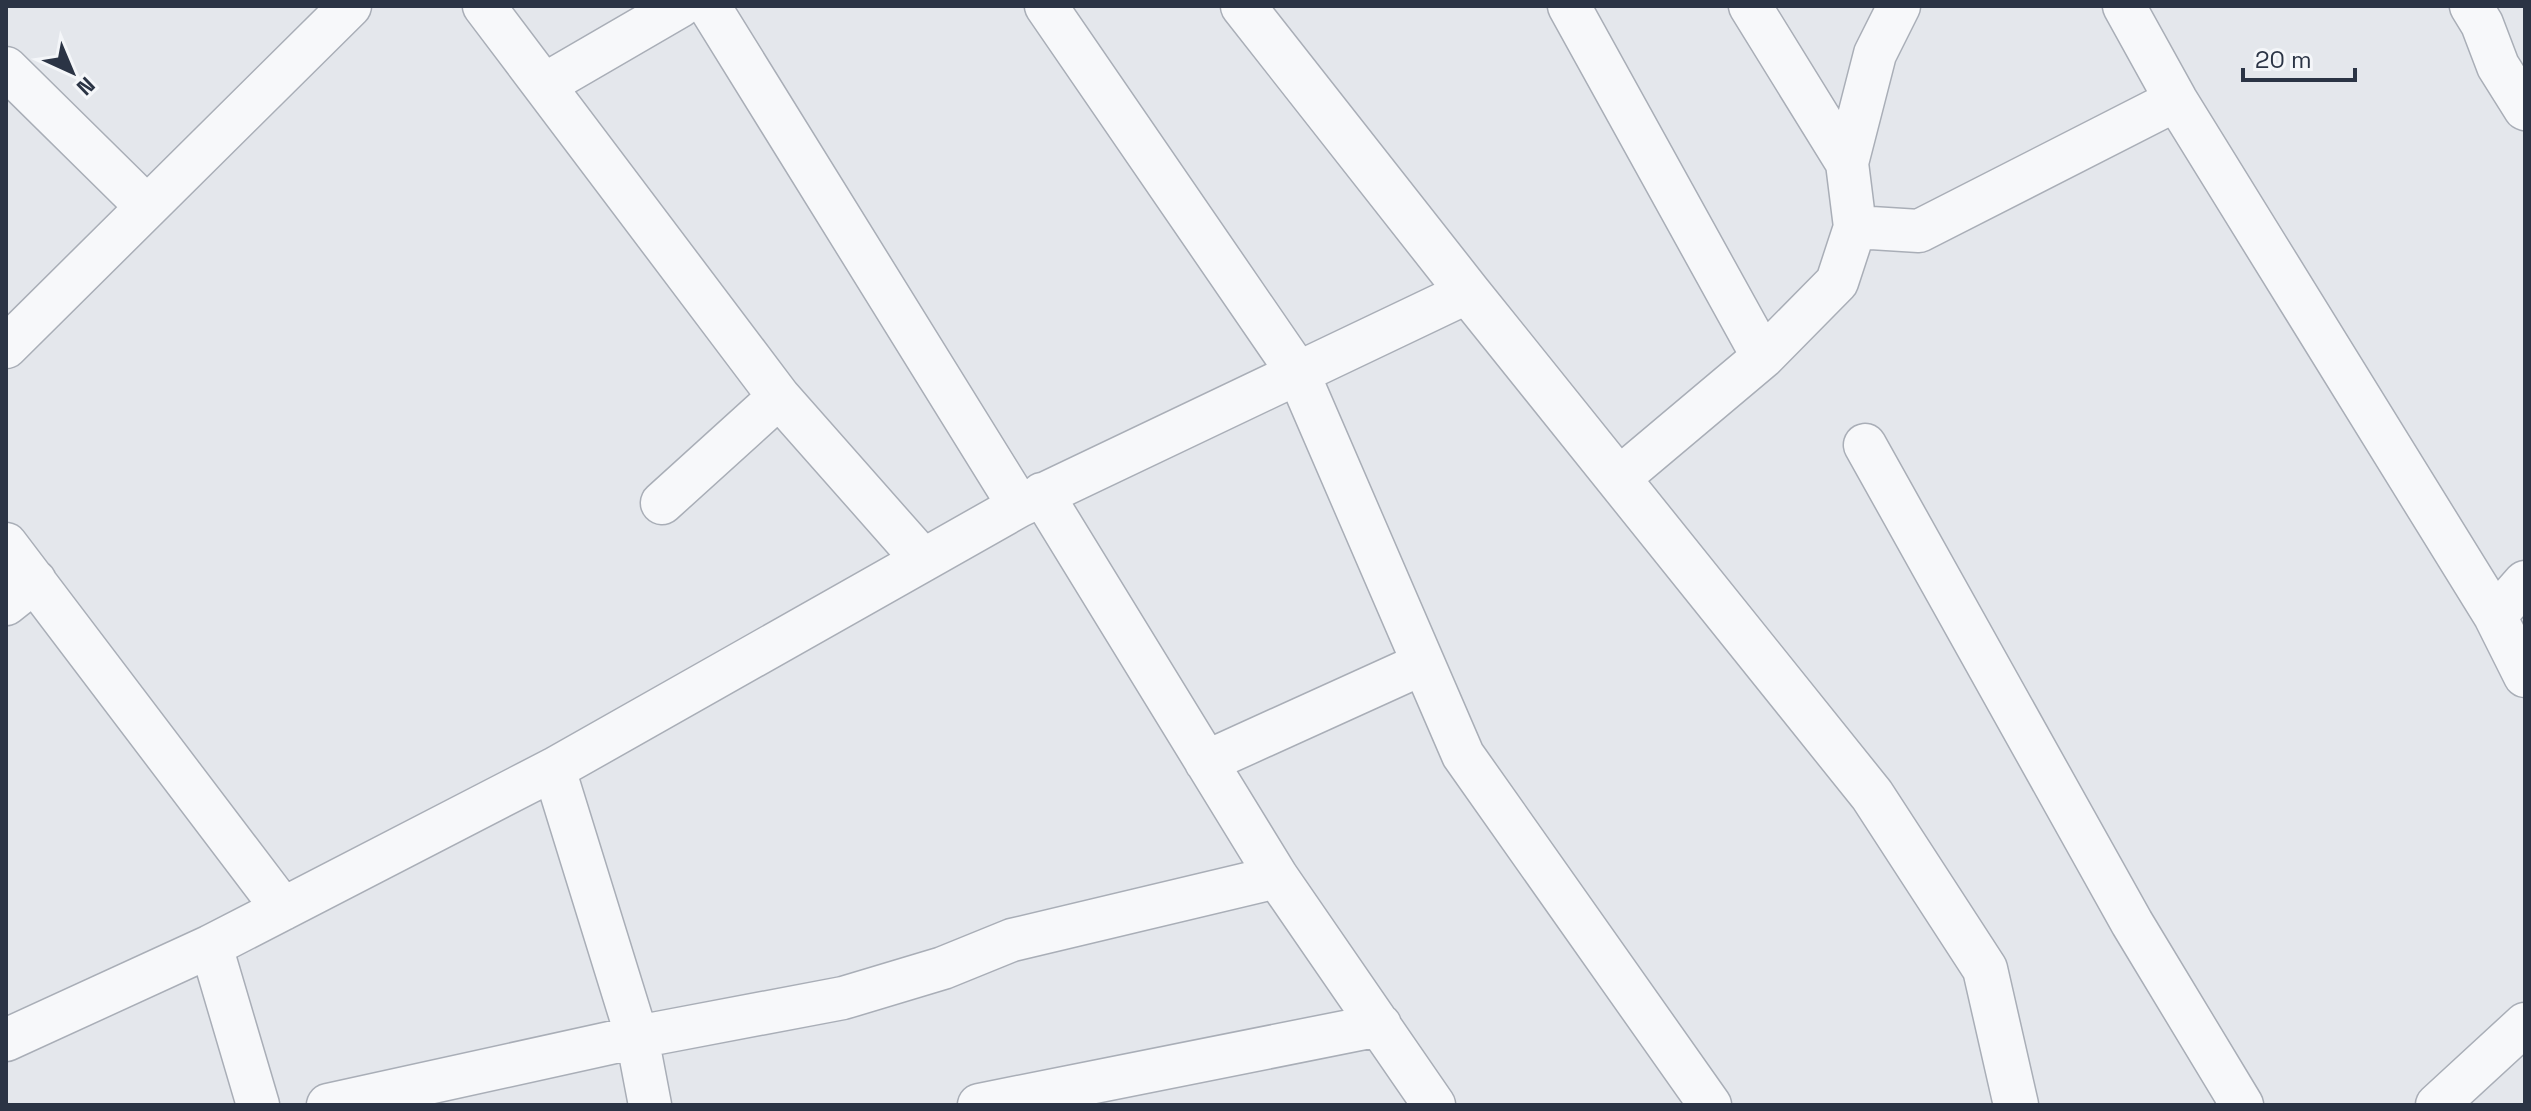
<svg xmlns="http://www.w3.org/2000/svg" width="2531" height="1111" font-family="'Space Grotesk',sans-serif">
	<style>
		.lines { fill: none; stroke-linecap: round; stroke-linejoin: round }
		.minor-casing { stroke: #a9aeb7; stroke-width: 45 }
		.tertiary-casing { stroke: #a9aeb7; stroke-width: 47 }
		.minor { stroke: #f7f8fa; stroke-width: 42 }
		.tertiary { stroke: #f7f8fa; stroke-width: 44 }
	</style>
	<rect width="100%" height="100%" fill="#e4e7ec"/>
	<g class="lines">
		<g class="minor-casing">
			<path id="minor" d="M484 6 779 397 923 560
				M709 6 1019 506
				M1046 6 1298 373 1463 755 1710 1105
				M1569 6 1763 357
				M2124 6 2176 100 2495 616 2525 676
				M2471 6 2482 24 2498 66 2525 109
				M6 68 147 207
				M544 85 680 6
				M1847 163 1875 54 1899 6
				M1855 227 1919 231 2176 100
				M6 347 350 6
				M1865 445 2132 923 2242 1105
				M1618 479 1763 357 1837 282 1855 227 1847 163 1750 6
				M1042 494 1277 877 1434 1105
				M662 503 779 397
				M6 544 283 909
				M6 604 35 581
				M2495 616 2525 582
				M1206 762 1422 664
				M554 769 637 1037 650 1105
				M211 946 258 1105
				M6 1040 211 946 554 769 1019 506 1468 292
				M328 1105 637 1037 843 998 943 968 1012 940 1277 877
				M979 1105 1380 1025
				M2437 1105 2525 1024"/>
		</g>
		<g class="tertiary-casing">
			<path id="tertiary" d="M1243 6 1468 292 1872 795 1985 969 2016 1105"/>
		</g>
		<use href="#minor" class="minor"/>
		<use href="#tertiary" class="tertiary"/>
	</g>
	<rect width="2531" height="1111" fill="none" stroke="#2b3445" stroke-width="16"/>
	<g transform="translate(72 72) rotate(136)" stroke="#f4f6f9" stroke-width="6" paint-order="stroke">
	<path d="M0-6L14 30L0 20L-14 30Z" fill="#2b3445"/>
	<text y="-12" font-size="22" font-weight="bold" text-anchor="middle" fill="#2b3445">N</text>
	</g>
	<path d="M2243 68v12h112v-12" fill="none" stroke="#2b3445" stroke-width="4"/>
	<text x="2255" y="68" font-size="24" fill="#2b3445" stroke="#f4f6f9" stroke-width="6" paint-order="stroke">20 m</text>
</svg>
